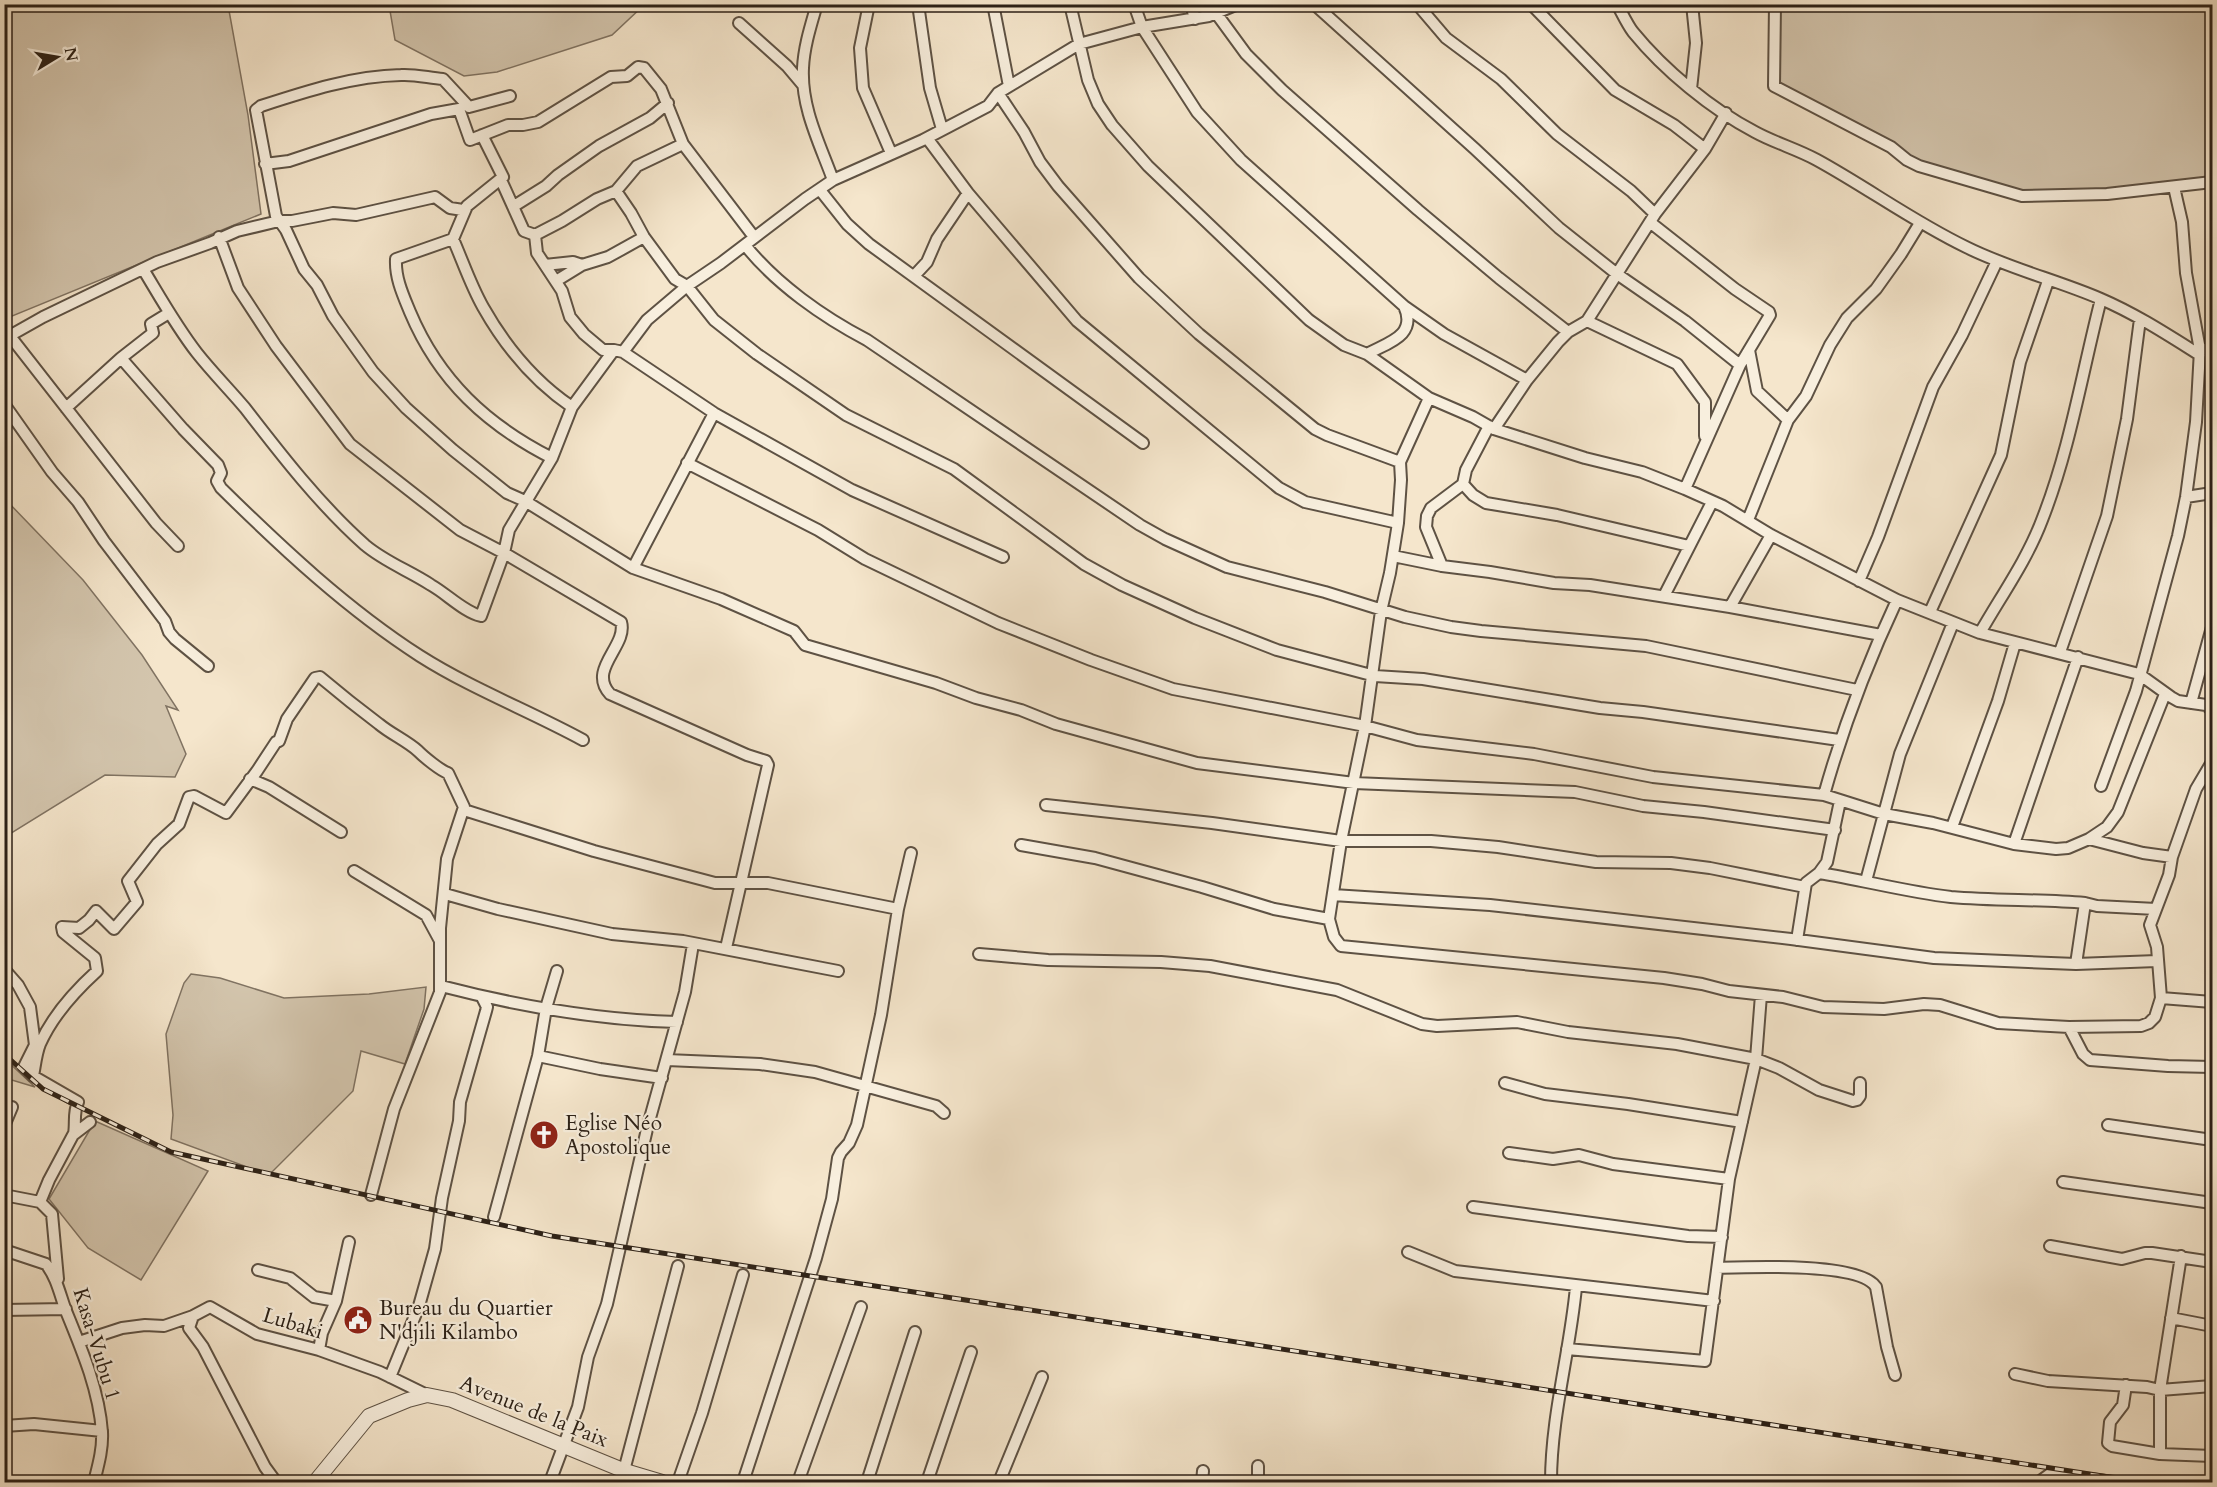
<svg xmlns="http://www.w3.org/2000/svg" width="2217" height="1487" font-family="Cardo,serif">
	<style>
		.green { fill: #d3c5ad; stroke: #807362; stroke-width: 1.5 }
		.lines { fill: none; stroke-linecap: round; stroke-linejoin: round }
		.minor-casing { stroke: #5e5244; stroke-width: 14 }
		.tertiary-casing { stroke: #5e5244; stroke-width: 16 }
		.minor { stroke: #f8efde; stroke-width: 10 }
		.tertiary { stroke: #f8efde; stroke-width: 14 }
		.rail-casing { stroke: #2c2117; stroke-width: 5 }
		.rail { stroke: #f8efde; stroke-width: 3; stroke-dasharray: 9; stroke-linecap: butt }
		.labels { text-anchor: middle; stroke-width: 4.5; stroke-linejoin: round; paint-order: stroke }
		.poi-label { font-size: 21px; fill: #2c2117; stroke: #f8efde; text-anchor: start }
		.street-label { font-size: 21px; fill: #2c2117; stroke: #f8efde }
	</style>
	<rect width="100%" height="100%" fill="#f5e6cc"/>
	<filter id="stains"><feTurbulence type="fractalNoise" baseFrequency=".00333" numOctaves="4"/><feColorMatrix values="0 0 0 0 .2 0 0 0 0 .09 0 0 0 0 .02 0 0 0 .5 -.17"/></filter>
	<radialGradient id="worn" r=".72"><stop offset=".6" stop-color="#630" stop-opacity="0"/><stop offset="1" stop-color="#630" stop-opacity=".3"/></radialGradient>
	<path class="green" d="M5 4 228 5 248 115 261 214 5 319Z
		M389 5V4L644 5 612 35 497 72 464 76 395 40Z
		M1773 5H2212V180L2033 194 1964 180 1895 151 1775 85Z
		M5 499 83 580 142 655 178 710 166 706 186 754 175 777 105 775 5 837Z
		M191 974 220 978 284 998 369 994 426 987 424 1009 405 1064 361 1051 353 1091 269 1175 171 1139 173 1115 166 1034 184 983Z
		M5 1059 35 1087 5 1078Z
		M95 1121 208 1171 141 1280 88 1248 49 1199Z"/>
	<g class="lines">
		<g class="minor-casing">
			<path id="minor" d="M817 4C811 25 804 46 803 68 801 108 820 144 833 180
				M869 4 860 48 863 88 891 153
				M918 4 930 88 942 129
				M993 4 1009 86
				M1070 4 1088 80 1098 104 1112 125 1148 166 1309 320 1344 345 1367 354 1429 398 1473 417 1494 429 1585 458 1642 472 1685 489 1723 506 1771 535 1897 600 1980 633 2139 674 2171 697 2178 701 2206 705 2212 710
				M1134 4 1142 27 1197 112 1241 160 1404 306 1444 334 1527 380
				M1191 4 1195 19
				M1314 4 1475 149 1559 228 1617 274 1685 321 1740 365
				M1417 4 1446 38 1501 79 1557 134 1631 191 1655 214
				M1617 4C1622 13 1627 24 1633 32 1664 70 1711 109 1755 132 1775 143 1797 149 1817 160 1868 188 1914 222 1966 247 2010 269 2057 280 2101 299 2136 314 2168 335 2200 355
				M1775 4 1774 86 1891 147 1907 160 1919 166 2022 196 2107 194 2212 182
				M1216 13 1246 54 1282 90 1418 210 1499 278 1568 332
				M739 23 787 66 803 85
				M1691 89 1696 43 1692 4
				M998 93 1024 132 1040 162 1058 186 1139 278 1199 334 1315 429 1327 435 1400 462
				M510 96 469 107 443 79C429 78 415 74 401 75 353 76 307 91 261 106L256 110 276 216 286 230 304 269 317 285 333 316 373 372 406 408 453 450 507 493 525 501 633 568 721 599 794 631 805 645 936 683 976 698 1021 710 1056 724 1197 763 1354 783 1575 792 1643 806 1704 812 1835 830
				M482 135 503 177 467 206 453 239C463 262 471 286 483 307 505 346 535 382 572 407
				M927 138 968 193 1077 321 1279 488 1305 502 1398 523
				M1705 149 1726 113
				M265 164 289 161 431 114 459 109 470 140 508 125H523L538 122 611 77 627 76 638 67 644 68 661 89 683 144 754 237
				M501 180 524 231 535 235 537 253 562 291 570 317 584 334 603 350H614
				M2174 187 2182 222 2186 273 2200 350
				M820 190 847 224 869 244 1143 443
				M616 191 631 213 644 237 675 279 687 286 714 320 757 354 846 415 954 469 1084 564 1122 585 1195 618 1277 650 1375 676 1423 679 1600 708 1643 712 1839 740
				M514 206 546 186 558 175 599 146 650 118 668 103
				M1651 223 1735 289 1769 312 1770 315 1740 365 1685 489
				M535 235 562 221 597 199 616 191 637 166 683 144
				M219 237 238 288 276 346 350 444 460 530 504 553 621 622C628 646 587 669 610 694L747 755 766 761 768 765 726 948
				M453 239 396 259C395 278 403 295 410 312 439 381 487 425 552 458
				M745 245C776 284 823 317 867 340L1140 525 1165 539 1227 567 1325 592 1405 617 1451 627 1481 631 1646 646 1857 690
				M545 265 573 262 582 265 608 257 644 237
				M143 269C160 297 176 326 197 353 212 372 229 389 245 408 282 456 320 505 365 545 385 562 410 571 431 585 447 594 464 612 481 616L504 553 509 530 552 458 572 407 611 354 614 350 623 352 647 320 687 286 721 263 805 199 833 180 923 140 988 106 998 93 1079 44 1142 27 1209 16 1238 4
				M914 276 927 262 937 239 968 193
				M556 281 582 265
				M1587 321 1677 364 1705 402V436
				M10 336 156 523 178 546
				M4 339 43 317 157 262 210 243 237 231 279 221H292L333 213 356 215 435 197 450 208 463 210
				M1749 350 1757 391 1788 420
				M623 352 714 413 852 490 1003 557
				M1367 354C1387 343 1418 336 1404 306
				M121 358 183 429 218 465 221 473 217 481 221 488C283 549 347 609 420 656 472 689 530 711 583 740
				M4 404 52 472 78 502 104 541 165 621 169 632 175 639 208 666
				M66 408 121 358 153 333 151 324 169 313
				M1494 429 1527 380 1558 342 1568 332 1587 321 1655 214 1705 149 1674 125 1615 90 1531 4
				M687 463 818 530 865 559 998 623 1091 660 1173 689 1365 726 1417 740 1534 754 1653 777 1824 795 1884 814 1933 823 2014 844 2056 849 2068 848 2089 839 2107 827 2118 812 2165 694
				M1463 484 1473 495 1486 503 1557 515 1689 546
				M2186 497 2212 493
				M1748 520 1788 420 1806 396 1830 345 1847 318 1876 289 1901 254 1920 223
				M1393 556 1442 566 1490 572 1554 583 1590 585 1730 607 1881 635
				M1442 566 1426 527 1427 516 1431 508 1463 484 1466 470 1489 426
				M633 568 714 413
				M1859 581 1878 537 1933 387 1962 335 1997 261
				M1664 596 1712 502
				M1730 607 1771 535
				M1930 612 2001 455 2020 362 2048 281
				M1980 633C2001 596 2027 560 2042 520 2070 449 2082 373 2101 299
				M2060 652 2107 516 2127 419 2140 319
				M2191 703 2212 627
				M250 779 269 787 341 832
				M2101 786 2136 691 2178 536 2186 497 2196 422 2200 350 2212 348
				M1824 795C1843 727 1867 664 1897 600
				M1046 805 1212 823 1341 841H1431L1498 847 1596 862 1671 863 1710 868 1805 887
				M464 810 594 851 715 883H768L898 909
				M1952 827 1998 701 2015 643
				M2089 839 2143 853 2172 857
				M2014 844 2078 657
				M1021 845 1095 858 1202 887 1274 909 1329 919 1334 937 1341 946 1664 978 1702 984 1729 991 1783 997 1823 1007 1884 1009 1924 1004 1940 1005 1998 1023 2069 1027 2141 1026 2149 1023 2155 1017 2161 998 2157 947 2150 925 2169 875 2172 857 2196 789 2212 762
				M354 871 426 915 439 939
				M1819 873C1863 880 1907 892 1951 897 1996 901 2041 899 2085 903L2076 964
				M1866 881 1900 754 1953 623
				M445 894 498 909 612 934 683 941 838 971
				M1333 895 1490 905 1791 939 1934 958 2076 964 2157 961
				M2085 903 2097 906 2156 909
				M1329 919 1341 841 1365 726 1381 611 1390 573 1398 523 1401 480 1400 462 1429 398
				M1797 940 1806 883 1819 873 1827 862 1840 801
				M979 954 1048 960 1161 962 1210 966 1337 990 1422 1024 1437 1026 1517 1022 1568 1032 1677 1044 1756 1059 1779 1068 1819 1090 1853 1101 1857 1100 1860 1096V1083
				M4 969 18 985 30 1007 35 1045 24 1067 33 1076 78 1102C73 1113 76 1123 74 1134
				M441 986C518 1006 598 1020 677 1022
				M2161 998 2212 1002
				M2069 1027 2083 1054 2090 1060 2168 1066 2212 1067
				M538 1056 600 1069 662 1078
				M667 1060 760 1064 815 1072 936 1106 944 1113
				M33 1076C35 1066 36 1054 40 1044 52 1017 75 991 97 971L95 958 63 932 62 927 79 928 89 920 96 911 114 929 137 902 128 881 157 844 179 824 189 797 194 796 226 813 257 771 276 742 279 741 287 719 315 678 320 677C339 693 359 709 379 724 391 734 407 741 418 751 424 757 441 771 448 773L464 807 447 859 440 928V992L394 1109 371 1195
				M1505 1083 1545 1094 1628 1104 1742 1122
				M2108 1125 2212 1140
				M4 1126 12 1107
				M1509 1153 1553 1159 1579 1155 1613 1164 1729 1179
				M2063 1182 2212 1203
				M4 1195 40 1202 52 1214 58 1279
				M40 1202 49 1180 73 1135 90 1122
				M1473 1207 1688 1236 1722 1237
				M494 1217 538 1056 546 1008 557 971
				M2050 1246 2122 1259 2145 1253H2152L2212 1262
				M4 1250 46 1264C57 1278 60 1295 66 1311 82 1350 99 1390 102 1432 103 1449 98 1466 94 1482
				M1408 1252 1455 1271 1714 1301
				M1718 1268C1748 1267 1860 1262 1876 1287L1887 1347 1895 1375
				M258 1270 290 1278 314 1297 336 1301
				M4 1310 66 1309
				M193 1316 189 1328 203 1347 265 1467 276 1482
				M2171 1318 2212 1326
				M79 1342 122 1328 145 1325 164 1326 193 1316 210 1307 257 1334 319 1350 380 1372 427 1395
				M1567 1349 1705 1361 1729 1179 1756 1059 1761 995
				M319 1350 322 1333 336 1301 349 1242
				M2015 1374 2048 1381 2147 1387 2160 1390 2212 1386
				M390 1377 419 1306 435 1249 442 1198 459 1121 460 1102 486 1011 487 1007 482 997
				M2126 1385 2123 1405 2110 1422 2108 1443 2112 1446 2160 1454 2212 1456
				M4 1426 34 1424 102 1431
				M2160 1454V1390L2181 1256
				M550 1482 578 1407 588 1357 607 1304 647 1129 685 992 693 944
				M621 1482 678 1266
				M678 1482 702 1413 743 1275
				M743 1482 816 1258 832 1199 838 1158 841 1152 849 1143 857 1125 881 1015 898 909 911 853
				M798 1482 861 1307
				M867 1482 915 1332
				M927 1482 971 1352
				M999 1482 1042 1377
				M1202 1482 1203 1471
				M1258 1482V1466
				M1551 1482C1551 1416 1570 1352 1576 1287
				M2039 1482 2050 1474 2114 1482"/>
		</g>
		<g class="tertiary-casing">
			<path id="tertiary" d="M315 1482 369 1416 408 1400 427 1395 452 1400 625 1471 662 1482"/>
		</g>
		<use href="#minor" class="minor"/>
		<use href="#tertiary" class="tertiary"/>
		<g class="rail-casing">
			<path id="rail" d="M4 1054 43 1089 171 1152 552 1236 2141 1482"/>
		</g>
		<use href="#rail" class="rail"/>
	</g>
	<defs>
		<g id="church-disc" transform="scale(1.5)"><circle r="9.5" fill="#8f2418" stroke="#f8efde"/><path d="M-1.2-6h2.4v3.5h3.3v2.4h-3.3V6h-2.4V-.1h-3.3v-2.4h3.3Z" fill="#fff"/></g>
		<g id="civic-disc" transform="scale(1.5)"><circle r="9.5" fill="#8f2418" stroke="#f8efde"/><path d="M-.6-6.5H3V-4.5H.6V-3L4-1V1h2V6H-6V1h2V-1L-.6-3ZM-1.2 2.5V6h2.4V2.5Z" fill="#fff"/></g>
	</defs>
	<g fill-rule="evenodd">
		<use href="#church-disc" x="544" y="1135"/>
		<use href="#civic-disc" x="358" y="1320"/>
	</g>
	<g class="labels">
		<g class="poi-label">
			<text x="565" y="1130">Eglise Néo<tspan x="565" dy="24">Apostolique</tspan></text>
			<text x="379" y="1315">Bureau du Quartier<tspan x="379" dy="24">N'djili Kilambo</tspan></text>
		</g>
		<g class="street-label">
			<text transform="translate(293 1323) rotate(17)" y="7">Lubaki</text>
			<text transform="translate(97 1344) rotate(73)" y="7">Kasa-Vubu 1</text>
			<text transform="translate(534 1411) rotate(22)" y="7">Avenue de la Paix</text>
		</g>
	</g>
	<rect width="2217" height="1487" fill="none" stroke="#f5e6cc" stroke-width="24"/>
	<rect x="6" y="6" width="2205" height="1475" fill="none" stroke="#2c2117" stroke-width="3"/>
	<rect x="12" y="12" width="2193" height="1463" fill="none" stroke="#2c2117" stroke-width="1.5"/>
	<g transform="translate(57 57) rotate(79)" stroke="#f8efde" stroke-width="4.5" paint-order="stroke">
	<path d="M0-4.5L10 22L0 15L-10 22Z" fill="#2c2117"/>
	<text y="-9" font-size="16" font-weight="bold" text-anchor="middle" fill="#2c2117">N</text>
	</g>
	<rect width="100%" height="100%" filter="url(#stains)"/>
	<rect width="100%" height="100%" fill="url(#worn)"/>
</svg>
